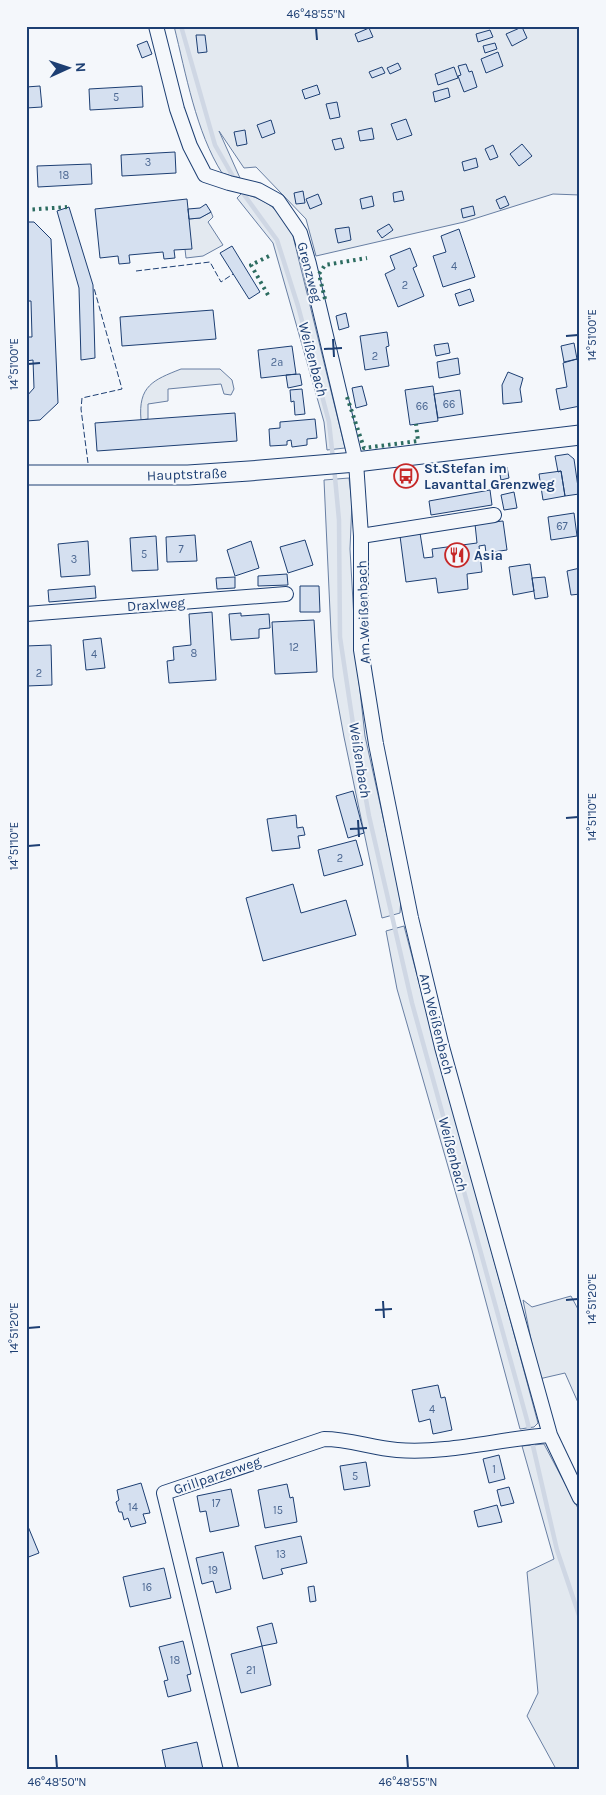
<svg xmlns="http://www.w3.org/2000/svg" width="606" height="1795" font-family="Karla,sans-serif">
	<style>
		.green { fill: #e3e9f0; stroke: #687fa3 }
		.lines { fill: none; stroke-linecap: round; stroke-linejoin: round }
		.stream { stroke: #cfd7e4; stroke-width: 4.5 }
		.building { fill: #d5e0f0; stroke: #1d3f73 }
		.street-casing { stroke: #1d3f73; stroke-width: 16 }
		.secondary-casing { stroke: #1d3f73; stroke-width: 21 }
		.street { stroke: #f4f7fb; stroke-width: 14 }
		.secondary { stroke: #f4f7fb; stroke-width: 19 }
		.hedge { stroke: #2c6c60; stroke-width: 4; stroke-dasharray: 2.5 4; stroke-linecap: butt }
		.fence { stroke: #1d3f73; stroke-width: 1; stroke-dasharray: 6 2.5; stroke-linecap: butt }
		.ticks { fill: none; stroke: #1d3f73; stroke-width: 2 }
		.labels { text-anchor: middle; stroke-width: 4; stroke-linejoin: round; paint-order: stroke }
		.number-label { font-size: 11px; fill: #4b6792 }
		.street-label { font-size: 14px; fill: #1d3f73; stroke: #f4f7fb }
		.poi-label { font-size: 14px; font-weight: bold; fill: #1d3f73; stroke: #f4f7fb; text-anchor: start }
		.water-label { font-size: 15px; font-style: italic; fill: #1d3f73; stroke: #f4f7fb }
		.neatline { fill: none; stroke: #1d3f73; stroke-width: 2 }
		.ticks-label { font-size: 12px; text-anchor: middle; fill: #1d3f73 }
	</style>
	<rect width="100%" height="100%" fill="#f4f7fb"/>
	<path class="green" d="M174 26H580V195L553 194 464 222 316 256 306 219 256 167 244 168 219 131 240 178 222 173C196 132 186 74 174 26Z
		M242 193C269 201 277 208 292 232L345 448 327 450 324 422 273 243 237 198Z
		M211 212 213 217 208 222 223 245 203 256 186 258 185 249 189 219 200 218Z
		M181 369H220L232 380 234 389 231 395 224 394 221 384 168 389V401L148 404V419L141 420C138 386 153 380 181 369Z
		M349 478 352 503 350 549 356 655 365 736 401 898 400 913 382 918 344 737 333 677 324 480Z
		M404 926C447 1092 494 1257 538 1423L534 1427 520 1429 472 1250 397 989 386 931Z
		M571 1296 580 1313V1407L565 1373 539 1379 523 1300 532 1307Z
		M544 1444 580 1512V1769H556L527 1716 538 1693 527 1572 554 1559 522 1446Z"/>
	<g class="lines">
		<path class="stream" d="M181 26 215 145 235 180
			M240 189 277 240 298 306 329 422 333 459
			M334 467 339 520 340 637 356 744 369 816 412 1003 527 1420 557 1550 580 1618"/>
	</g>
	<path class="building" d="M522 27 527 38 512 46 506 34Z
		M369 28 373 37 358 42 355 34Z
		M490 30 493 37 478 42 476 34Z
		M196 35H205L207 52 198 53Z
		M147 41 152 54 142 58 137 45Z
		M495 43 497 49 485 53 483 46Z
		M498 52 503 66 486 73 481 59Z
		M398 63 401 69 390 74 387 68Z
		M466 64 469 72 472 71 477 87 464 92 458 76 461 75 458 66Z
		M382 67 385 73 372 78 369 72Z
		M454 67 458 78 438 85 435 74Z
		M317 85 320 94 305 99 302 90Z
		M40 86 42 107 26 108V87Z
		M142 86 143 107 90 110 89 89Z
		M448 88 450 97 435 102 433 92Z
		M337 102 340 117 330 119 326 104Z
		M406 119 412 135 397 140 391 124Z
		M271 120 275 133 262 138 257 125Z
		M372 128 374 139 360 141 358 131Z
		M245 130 247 144 237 146 234 132Z
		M341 138 344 148 335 150 332 140Z
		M522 144 532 156 519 166 510 154Z
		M493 145 498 157 490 160 485 149Z
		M175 152 176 173 122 176 121 155Z
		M476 158 478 167 464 171 462 162Z
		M91 164 92 184 38 187 37 166Z
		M303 191 305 203 296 204 294 193Z
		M402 191 404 200 394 202 393 193Z
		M318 194 322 204 310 209 306 199Z
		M372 196 374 206 362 209 360 199Z
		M505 196 509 205 500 209 496 200Z
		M187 199 192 249 174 250 175 258 164 259 163 252 129 255 130 263 119 264 118 256 100 258 95 209Z
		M206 204 211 212 200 218 189 219 188 209 200 208Z
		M473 206 475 215 463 218 461 209Z
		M69 207 93 285 95 358 81 360 79 288 57 211Z
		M26 222H34L51 239 58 403 40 420 26 421V397L34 388 33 360 26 361V337H32L31 301H26V281H28Z
		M389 224 393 230 382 238 377 231Z
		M349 227 351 240 338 243 335 229Z
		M459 229 475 277 443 287 433 256 446 252 441 236Z
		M232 246 260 292 249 299 220 253Z
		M410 248 417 266 413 268 424 296 398 307 385 274 395 269 390 256Z
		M470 289 474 301 459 306 455 294Z
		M213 310 216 339 122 346 120 317Z
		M346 313 349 327 339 330 336 316Z
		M387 332 389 346 386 347 389 366 365 370 360 336Z
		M448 343 450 353 436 356 434 345Z
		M574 343 577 359 564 362 561 346Z
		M292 346 296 374 261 378 258 350Z
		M458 358 460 374 439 378 437 362Z
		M577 359 580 369V406L560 410 556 389 567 387 563 363Z
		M508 372 523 378 520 389 522 402 503 404 502 385Z
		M300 374 302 385 288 388 286 375Z
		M362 386 367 405 356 408 352 388Z
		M433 386 438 421 410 425 405 390Z
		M302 389 305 414 295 415 294 401 291 402 290 390Z
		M460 390 463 414 438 418 434 394Z
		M235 413 237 441 97 451 95 423Z
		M315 419 317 438 307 439V445L292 447 291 440 287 441V445L270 446 269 429 280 428V422Z
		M568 454 574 459 579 494 565 496 561 471 558 472 555 456Z
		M507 467 509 478 501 480 499 469Z
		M561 471 565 496 543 500 539 474Z
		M490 490 492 505 431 515 429 501Z
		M514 492 517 508 504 510 501 495Z
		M574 513 577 536 551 540 548 517Z
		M503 521 507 550 486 553 485 545 479 546 482 572 467 574 468 589 438 593 436 578 406 582 400 536 420 533 424 558 433 557 432 549 477 543 475 524Z
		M195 535 197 561 167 562 166 537Z
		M156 536 158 570 132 571 130 538Z
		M305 540 313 565 288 573 280 547Z
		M88 541 90 575 61 577 58 544Z
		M251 541 259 568 235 576 227 550Z
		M530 564 534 591 513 595 509 567Z
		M580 568V594L571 595 567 571Z
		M287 574 288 585 258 586V576Z
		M235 577V588L217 589 216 578Z
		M545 577 548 597 535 599 532 578Z
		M95 586 96 598 49 602 48 590Z
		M300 586H319L320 612H300Z
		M212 612 216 680 169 683 167 661 174 660 173 647 191 645 189 614Z
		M241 613V616L269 614 270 628 259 629V638L231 640 229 614Z
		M314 620 317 672 275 674 272 622Z
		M101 638 105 668 86 670 83 640Z
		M51 645 52 685 27 686 26 646Z
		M353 791 364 833 348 838 336 796Z
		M296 815 297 828 303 827 305 835 298 836 300 848 272 851 267 819Z
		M356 840 363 865 324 876 318 850Z
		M293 884 301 913 346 900 356 935 263 961 246 898Z
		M438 1385 441 1398 445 1397 452 1430 433 1434 430 1419 419 1422 412 1390Z
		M499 1455 505 1479 489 1483 483 1459Z
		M366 1462 370 1486 344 1490 340 1466Z
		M141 1483 150 1513 143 1514 146 1523 131 1527 128 1518 124 1520 122 1512H119L116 1502 119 1500 117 1490Z
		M287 1484 290 1498 293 1497 297 1522 265 1528 258 1490Z
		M509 1487 514 1503 501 1506 497 1490Z
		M231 1489 239 1526 210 1532 206 1511 200 1512 197 1496Z
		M497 1505 502 1522 478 1527 474 1511Z
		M27 1524 39 1553 26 1558V1525Z
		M301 1536 307 1563 281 1569 283 1574 263 1579 255 1546Z
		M223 1552 231 1589 216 1593 213 1581 202 1584 196 1558Z
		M164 1568 171 1598 130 1607 123 1577Z
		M314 1586 316 1601 310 1602 308 1587Z
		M272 1623 277 1643 262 1646 257 1627Z
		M183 1641 191 1674 187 1675 191 1691 168 1697 164 1681 168 1680 159 1647Z
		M262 1646 271 1685 241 1693 231 1654Z
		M197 1742 203 1769H166L162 1750Z"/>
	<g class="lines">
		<g class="street-casing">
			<path id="street" d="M156 26 177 109 190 146 205 175 229 183 258 190 278 201 300 233 309 264 356 462 361 536V650L376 744 411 918 442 1047 550 1435 580 1498
				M361 536 494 515
				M26 614 286 594
				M231 1769 164 1493 324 1439C349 1439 372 1448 397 1450 448 1454 499 1439 550 1435"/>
		</g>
		<g class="secondary-casing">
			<path id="secondary" d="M26 475H188L249 471 356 462 580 435"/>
		</g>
		<use href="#street" class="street"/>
		<use href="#secondary" class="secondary"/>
		<path class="hedge" d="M26 210 67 207
			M268 295 251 265 269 256
			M325 299 319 274 325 265 367 258
			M347 397 364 448 418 441 416 424"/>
		<path class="fence" d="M136 271 210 262 221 282 233 274
			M88 463 81 409 82 398 122 389 94 288"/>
	</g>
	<path class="ticks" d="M316 28 317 40M566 336 578 335M333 339 334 357M324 349 342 348M28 364 40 363M566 818 578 817M358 820 359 837M350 829 367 828M28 846 40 845M566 1300 578 1299M383 1301 384 1318M375 1310 392 1309M28 1328 40 1327M56 1755 57 1768M407 1755 408 1768"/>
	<defs>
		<g id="bus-ring" transform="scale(1.25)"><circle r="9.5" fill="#f4f7fb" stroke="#c62828" stroke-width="1.5"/><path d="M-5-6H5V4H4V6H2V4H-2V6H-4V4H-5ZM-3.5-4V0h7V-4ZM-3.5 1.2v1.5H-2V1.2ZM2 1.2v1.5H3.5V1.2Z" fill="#c62828"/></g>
		<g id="restaurant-ring" transform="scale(1.25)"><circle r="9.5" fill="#f4f7fb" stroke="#c62828" stroke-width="1.5"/><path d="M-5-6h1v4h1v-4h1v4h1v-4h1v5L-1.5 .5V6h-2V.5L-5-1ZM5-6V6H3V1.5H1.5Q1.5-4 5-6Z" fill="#c62828"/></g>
	</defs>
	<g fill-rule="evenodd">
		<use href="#bus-ring" x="406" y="476"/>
		<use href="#restaurant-ring" x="457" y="555"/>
	</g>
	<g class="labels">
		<g class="number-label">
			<text x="116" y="101">5</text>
			<text x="148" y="166">3</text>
			<text x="64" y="179">18</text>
			<text x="454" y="270">4</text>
			<text x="405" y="289">2</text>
			<text x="375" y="360">2</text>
			<text x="277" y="366">2a</text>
			<text x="449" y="408">66</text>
			<text x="422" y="410">66</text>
			<text x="562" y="530">67</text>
			<text x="181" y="553">7</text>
			<text x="144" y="558">5</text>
			<text x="74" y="563">3</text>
			<text x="294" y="651">12</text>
			<text x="194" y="657">8</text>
			<text x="94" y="658">4</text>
			<text x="39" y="677">2</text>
			<text x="340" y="862">2</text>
			<text x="432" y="1413">4</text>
			<text x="494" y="1473">1</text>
			<text x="355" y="1480">5</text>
			<text x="216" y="1507">17</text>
			<text x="133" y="1511">14</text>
			<text x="278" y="1514">15</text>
			<text x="281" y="1558">13</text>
			<text x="213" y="1574">19</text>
			<text x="147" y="1591">16</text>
			<text x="175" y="1664">18</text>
			<text x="251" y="1674">21</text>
		</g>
		<g class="street-label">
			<text transform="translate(310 272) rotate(75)" y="5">Grenzweg</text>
			<text transform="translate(187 474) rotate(-2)" y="5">Hauptstraße</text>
			<text transform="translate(156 604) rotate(-4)" y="5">Draxlweg</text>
			<text transform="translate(363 612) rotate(-92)" y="5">Am Weißenbach</text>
			<text transform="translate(437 1024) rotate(76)" y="5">Am Weißenbach</text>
			<text transform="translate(217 1475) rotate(-19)" y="5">Grillparzerweg</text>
		</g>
		<g class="poi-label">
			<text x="424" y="473">St.Stefan im<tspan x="424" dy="16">Lavanttal Grenzweg</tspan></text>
			<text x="474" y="560">Asia</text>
		</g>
		<g class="water-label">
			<text transform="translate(313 359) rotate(75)" y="5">Weißenbach</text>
			<text transform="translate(360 760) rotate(81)" y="5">Weißenbach</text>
			<text transform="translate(453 1154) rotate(75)" y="5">Weißenbach</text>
		</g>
	</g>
	<rect width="606" height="1795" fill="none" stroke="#f4f7fb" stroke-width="55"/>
	<g transform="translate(68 68) rotate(87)" stroke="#f4f7fb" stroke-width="4" paint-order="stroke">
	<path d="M0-4L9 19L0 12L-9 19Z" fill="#1d3f73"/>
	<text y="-8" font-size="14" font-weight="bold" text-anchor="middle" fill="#1d3f73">N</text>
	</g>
	<rect x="28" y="28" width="550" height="1740" class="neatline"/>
	<g class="ticks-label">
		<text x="316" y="18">46°48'55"N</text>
		<text transform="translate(592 335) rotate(-90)" y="4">14°51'00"E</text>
		<text transform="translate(14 364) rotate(-90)" y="4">14°51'00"E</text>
		<text transform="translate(592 817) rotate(-90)" y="4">14°51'10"E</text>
		<text transform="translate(14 846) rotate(-90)" y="4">14°51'10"E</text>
		<text transform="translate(592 1299) rotate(-90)" y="4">14°51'20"E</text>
		<text transform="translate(14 1328) rotate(-90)" y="4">14°51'20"E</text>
		<text x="57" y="1786">46°48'50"N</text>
		<text x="408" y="1786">46°48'55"N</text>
	</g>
</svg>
